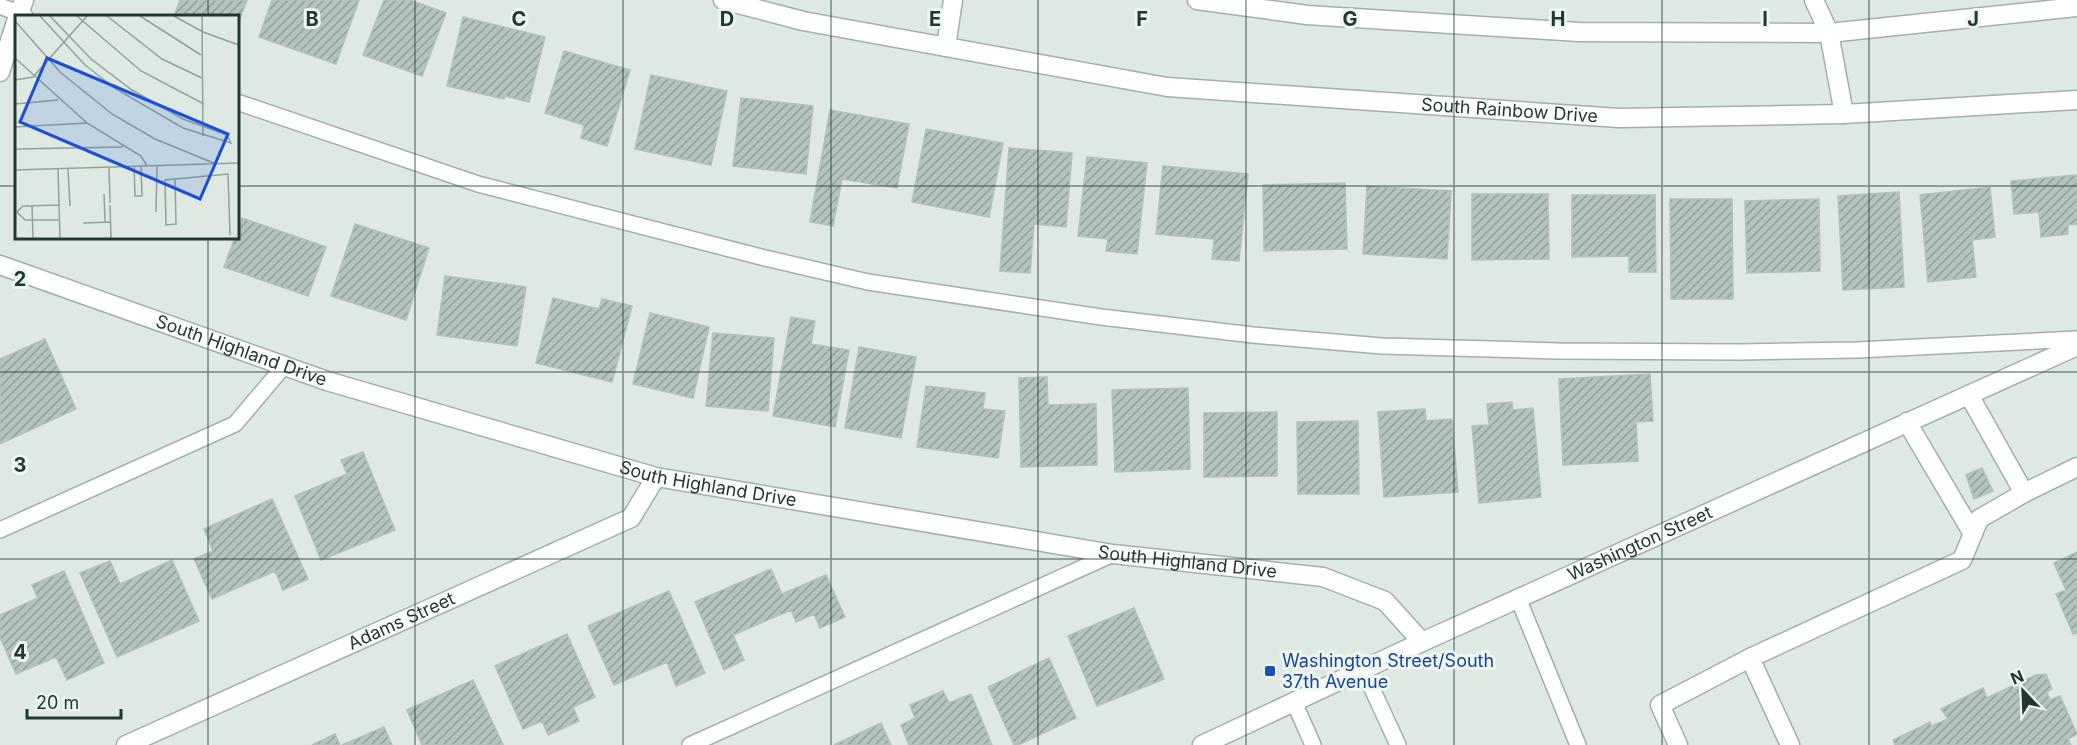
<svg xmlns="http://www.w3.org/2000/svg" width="2077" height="745" font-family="Inter,sans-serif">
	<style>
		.building { fill: url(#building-hatch); stroke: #b1c2ba; stroke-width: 1.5 }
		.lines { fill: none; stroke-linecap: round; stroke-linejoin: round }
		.service-casing { stroke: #a1b0aa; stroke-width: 18 }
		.minor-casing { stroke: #a1b0aa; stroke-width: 21 }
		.tertiary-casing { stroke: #a1b0aa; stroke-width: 21 }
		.service { stroke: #fff; stroke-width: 15 }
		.minor { stroke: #fff; stroke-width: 18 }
		.tertiary { stroke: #fff; stroke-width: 18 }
		.grid { fill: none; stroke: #203830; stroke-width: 1.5; stroke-opacity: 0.55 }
		.transit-dot { fill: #1a4fb4; stroke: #eef6f1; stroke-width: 2 }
		.labels { text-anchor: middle; stroke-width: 6; stroke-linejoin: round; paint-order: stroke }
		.street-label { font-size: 18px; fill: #203830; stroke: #eef6f1 }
		.transit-label { font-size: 18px; fill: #164399; stroke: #eef6f1; text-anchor: start }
		.inset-road { fill: none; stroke: #92a29b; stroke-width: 1.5 }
		.view { fill: #1d4ed8; fill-opacity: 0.15; stroke: #1d4ed8; stroke-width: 3 }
		.inset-edge { fill: none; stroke: #203830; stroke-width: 3 }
		.grid-label { font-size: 20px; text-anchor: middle; font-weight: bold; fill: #203830; stroke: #eef6f1; stroke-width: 6; stroke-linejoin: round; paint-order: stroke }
	</style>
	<defs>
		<pattern id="building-hatch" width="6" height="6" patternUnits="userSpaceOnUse" patternTransform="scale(1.5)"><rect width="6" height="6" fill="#b3c4bc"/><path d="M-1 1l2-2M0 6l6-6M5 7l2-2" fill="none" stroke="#91a099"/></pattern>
	</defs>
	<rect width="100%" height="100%" fill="#dee9e3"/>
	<path class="building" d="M180 0H247L237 27V16H174Z
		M272 0H359L336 64 259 37Z
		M384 0H410L446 13 422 76 363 55Z
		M463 17 545 37 529 102 505 96 504 99 447 86Z
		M564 51 630 70 607 146 581 138 584 125 545 113Z
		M651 75 727 91 711 165 635 149Z
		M741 98 813 106 806 174 733 166Z
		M830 110 909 124 897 188 842 179 833 226 810 222Z
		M926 129 1003 143 989 217 912 202Z
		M1009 148 1072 153 1066 227 1034 224 1030 273 1000 271Z
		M1087 157 1147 163 1137 254 1106 251 1108 239 1078 236Z
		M1163 166 1248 174 1239 261 1212 259 1214 239 1156 234Z
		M2077 175V224L2068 225V234L2041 237 2039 212 2014 214 2011 181Z
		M1345 183 1347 249 1264 251 1263 185Z
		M1367 186 1451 191 1447 259 1363 254Z
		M1990 187 1995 237 1972 240 1976 277 1928 282 1920 195Z
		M1899 192 1904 287 1843 290 1838 196Z
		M1472 194H1548L1549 259 1472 260Z
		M1572 195H1655L1656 272H1629V256L1572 257Z
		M1670 199H1732L1733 299H1671Z
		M1819 199 1820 271 1747 273 1745 201Z
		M242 218 326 247 308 296 224 267 235 237H237Z
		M355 224 429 248 406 320 331 296Z
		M445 276 526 287 517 346 437 335Z
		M553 298 599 309 602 299 632 306 612 382 536 363Z
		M650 313 709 327 693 398 633 384Z
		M791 317 815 321 811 344 849 350 835 427 773 416Z
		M713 333 774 338 768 411 706 406Z
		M45 339 76 409 0 444V359Z
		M859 347 916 357 901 438 845 428Z
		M1650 374 1653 421 1636 422 1638 461 1563 465 1559 379Z
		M1047 377 1048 405 1096 404 1097 465 1021 467 1019 378Z
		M926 386 985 393 983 409 1005 411 998 458 917 447Z
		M1188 388 1190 469 1115 472 1112 390Z
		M1512 402 1513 410 1533 408 1541 497 1479 503 1472 426 1489 425 1487 404Z
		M1425 409 1426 421 1452 419 1458 492 1384 497 1378 412Z
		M1277 412V476L1204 477V413Z
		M1358 421 1359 494H1298L1297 422Z
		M363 452 395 530 321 560 295 496 347 474 341 460Z
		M1982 468 1993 491 1974 499 1966 475Z
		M272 499 308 579 283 590 275 571 212 599 194 559 213 551 204 529Z
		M2077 552V633L2073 634 2056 594 2066 590 2054 563Z
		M172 560 199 621 117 657 80 573 110 561 120 584Z
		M771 569 782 594 826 575 845 617 820 628 814 614 796 622 791 610 733 635 744 660 724 670 695 602Z
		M64 571 104 663 67 680 56 657 16 674 0 637V615L38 598 32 585Z
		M669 591 705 673 676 686 667 662 614 685 588 626Z
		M1134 608 1164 679 1097 706 1068 636Z
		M567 634 595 697 573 707 579 721 548 735 542 721 523 729 495 666Z
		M1049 658 1076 718 1018 745H1014L988 687Z
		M2046 674 2052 689 2047 692 2050 700 2060 696 2077 734 2068 739 2071 745H1895L1893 740 1930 722 1931 726 1948 719 1941 709 1983 688 1987 698 2036 675Z
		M473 680 503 745H422L407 710Z
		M943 691 949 703 971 694 992 745H909L901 725 915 718 910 705Z
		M881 723 891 745H834Z
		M384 727 392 745H342Z
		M335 734 340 745H312Z"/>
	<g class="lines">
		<g class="service-casing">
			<path id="service" d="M0 6 25 16
				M237 102 478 184 761 257 868 282 1101 317 1253 335 1382 346 1558 351 1740 352 1857 350 2077 339
				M0 530 235 424 285 365
				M1518 598 1578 745
				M1363 669 1398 745
				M1294 702 1313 745
				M690 745 1113 554"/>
		</g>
		<g class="minor-casing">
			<g id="minor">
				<path id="s1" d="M723 0 803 21 1167 87 1619 118 1844 114 2077 100"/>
				<path d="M1197 0 1307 15 1579 32 1829 33 2077 7"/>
				<path d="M1814 0 1829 33 1844 114"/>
				<path d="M18 16 24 0"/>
				<path d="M946 47 953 0"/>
				<path d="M0 72 16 22"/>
				<path id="s2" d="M0 265 327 381 656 477 1113 554 1323 577 1385 601 1422 642"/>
				<path d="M1969 395 2024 493"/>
				<path d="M1907 422 1973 534"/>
				<path d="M1750 658 1790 745"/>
				<path id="s3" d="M126 745 631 518 656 477"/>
				<path d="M1678 745 1660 705 1750 658 1962 560 1979 519 2024 493 2077 467"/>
			</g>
		</g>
		<g class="tertiary-casing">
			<g id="tertiary">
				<path id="s4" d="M1202 745 1422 642 2077 346"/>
			</g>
		</g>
		<use href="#service" class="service"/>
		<use href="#minor" class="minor"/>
		<use href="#tertiary" class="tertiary"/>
	</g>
	<path class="grid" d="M208 0V16M415 0V745M623 0V745M831 0V745M1038 0V745M1246 0V745M1454 0V745M1662 0V745M1869 0V745M0 186H16M237 186H2077M208 237V745M0 372H2077M0 559H2077"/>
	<rect class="transit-dot" x="1264" y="665" width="12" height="12" rx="3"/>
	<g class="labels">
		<g class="street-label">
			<text dy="6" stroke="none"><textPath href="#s1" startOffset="796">South Rainbow Drive</textPath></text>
			<text dy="6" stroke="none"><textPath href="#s2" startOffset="256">South Highland Drive</textPath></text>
			<text dy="6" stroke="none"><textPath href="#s2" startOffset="742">South Highland Drive</textPath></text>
			<text dy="6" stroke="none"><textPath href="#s4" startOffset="482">Washington Street</textPath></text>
			<text dy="6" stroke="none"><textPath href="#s2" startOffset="1228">South Highland Drive</textPath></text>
			<text dy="6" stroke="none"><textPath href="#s3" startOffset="302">Adams Street</textPath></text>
		</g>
		<g class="transit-label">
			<text x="1282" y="667">Washington Street/South<tspan x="1282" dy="21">37th Avenue</tspan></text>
		</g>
	</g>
	<g transform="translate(15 15)">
		<rect width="224" height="224" fill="#dee9e3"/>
		<path class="inset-road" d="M25 1 70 50 101 74 168 113 216 128 212 120 168 104 117 75 76 44 35 1M62 1 126 56 189 89M92 1 147 44 187 63M125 1 186 40M159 1 188 17 224 30M187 1 188 121M0 6 45 57 97 99 140 124 201 149M0 43 72 108 126 141 132 151M0 65 18 62 72 1M0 89 43 85M0 112 72 108M0 134 108 132M119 151 120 181H127L126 151M94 152 95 188M43 154 45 223M53 154 55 191M0 155 224 148M160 164 161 209 151 210 150 165 213 159 215 220M89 179 90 207M17 190 18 223M44 190 8 191 2 197 10 205H44M95 190 96 223M141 197 142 151M68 208 96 207"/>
		<path class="view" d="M32 43 213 119 185 184 5 107Z"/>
		<rect width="224" height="224" class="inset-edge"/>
	</g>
	<g class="grid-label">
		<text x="312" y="26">B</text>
		<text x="519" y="26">C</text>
		<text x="727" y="26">D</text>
		<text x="935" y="26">E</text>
		<text x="1142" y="26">F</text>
		<text x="1350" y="26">G</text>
		<text x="1558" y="26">H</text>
		<text x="1765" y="26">I</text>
		<text x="1973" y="26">J</text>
		<text x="20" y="286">2</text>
		<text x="20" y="472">3</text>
		<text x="20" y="659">4</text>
	</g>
	<g transform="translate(2023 691) rotate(337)" stroke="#eef6f1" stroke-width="4.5" paint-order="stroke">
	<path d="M0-4.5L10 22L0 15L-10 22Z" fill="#203830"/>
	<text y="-9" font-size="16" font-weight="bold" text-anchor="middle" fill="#203830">N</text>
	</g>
	<path d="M27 709v9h94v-9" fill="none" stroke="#203830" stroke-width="3"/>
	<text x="36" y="709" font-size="18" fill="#203830" stroke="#eef6f1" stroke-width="4.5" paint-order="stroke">20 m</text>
</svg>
